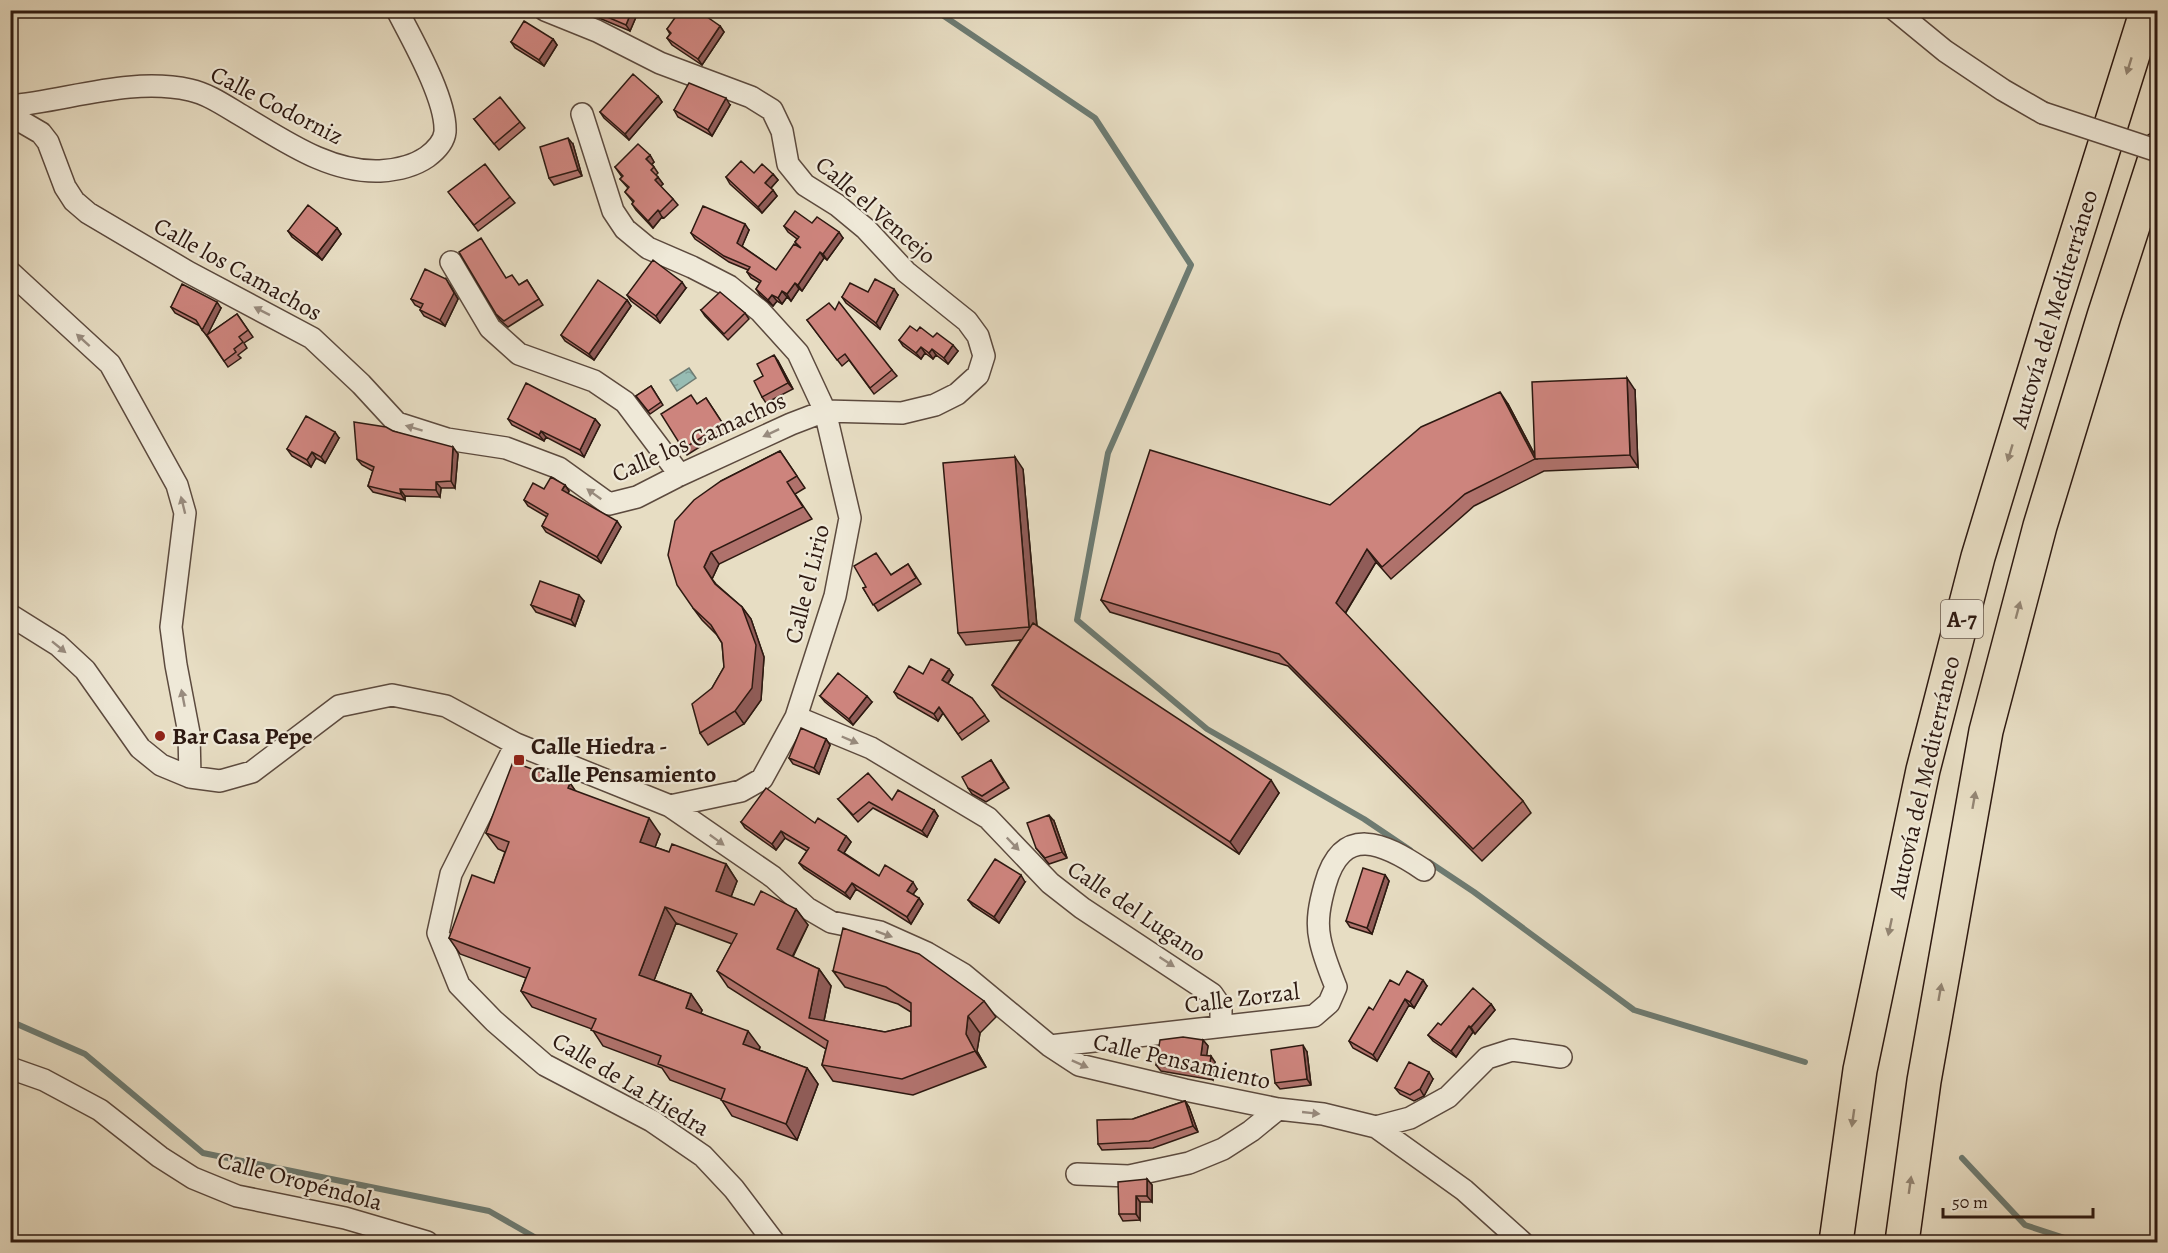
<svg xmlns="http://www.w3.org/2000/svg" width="2168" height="1253" font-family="Alegreya,serif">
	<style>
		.water { fill: url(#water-ripples); stroke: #6d7b72; stroke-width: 1.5 }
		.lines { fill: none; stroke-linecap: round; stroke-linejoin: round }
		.stream { stroke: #6d7b72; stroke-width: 6 }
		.street-casing { stroke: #5c4a3e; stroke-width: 24 }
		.highway-casing { stroke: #2d1911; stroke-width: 36 }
		.street { stroke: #efe9d8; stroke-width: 21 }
		.highway { stroke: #e7ddc3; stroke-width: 33 }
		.street-bridge-casing { stroke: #5c4a3e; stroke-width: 24; stroke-linecap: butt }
		.street-bridge { stroke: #efe9d8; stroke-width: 21 }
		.wall { fill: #b0726c; stroke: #2d1911; stroke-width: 1.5 }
		.shaded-wall { fill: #905c58; stroke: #2d1911; stroke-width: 1.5 }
		.building { fill: #cd847d; stroke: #2d1911; stroke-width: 1.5 }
		.oneway { fill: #938573 }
		.oneway2 { fill: #988b7e }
		.poi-dot { fill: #8f2418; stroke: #efe9d8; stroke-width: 2 }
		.labels { text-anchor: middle; stroke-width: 4.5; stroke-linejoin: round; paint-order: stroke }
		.shield { fill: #efe9d8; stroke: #67574d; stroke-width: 1.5 }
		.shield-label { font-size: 22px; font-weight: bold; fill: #2d1911 }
		.street-label { font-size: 24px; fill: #2d1911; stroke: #efe9d8 }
		.poi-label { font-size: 24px; font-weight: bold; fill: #2d1911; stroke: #efe9d8; text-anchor: start }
	</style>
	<defs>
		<pattern id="water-ripples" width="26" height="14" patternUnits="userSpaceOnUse" patternTransform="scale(1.5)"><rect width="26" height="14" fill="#97bcb3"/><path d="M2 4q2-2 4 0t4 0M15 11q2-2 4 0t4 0" fill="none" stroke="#82a199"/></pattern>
	</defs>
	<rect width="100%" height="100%" fill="#e7ddc3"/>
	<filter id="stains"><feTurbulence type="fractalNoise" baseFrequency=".00333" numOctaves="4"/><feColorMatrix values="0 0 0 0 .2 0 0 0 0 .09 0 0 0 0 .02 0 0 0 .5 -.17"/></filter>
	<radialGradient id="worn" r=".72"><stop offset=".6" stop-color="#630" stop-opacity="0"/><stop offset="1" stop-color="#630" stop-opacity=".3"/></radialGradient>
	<path class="water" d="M689 368 696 378 677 391 670 380Z"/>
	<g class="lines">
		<path class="stream" d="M935 10 1095 118 1191 265 1108 453 1077 620 1207 729 1364 819 1410 850
			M1429 862 1474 892 1634 1010 1805 1062
			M10 1021 85 1054 203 1153 489 1211 543 1242
			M1962 1158 2025 1225 2077 1242
			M695 1242H696"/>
		<g class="street-casing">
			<path id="street" d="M1895 10 1945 51 2003 90 2043 113
				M10 106C70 100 131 77 190 90 208 94 224 105 239 114 282 139 328 173 380 171 396 170 414 166 427 157 435 151 444 142 445 132 447 100 412 39 397 10
				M582 114 613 211 625 229 648 248 692 267 729 286 760 311 798 353 825 411 850 518 835 596 796 717 762 779 741 791 670 806
				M10 115 41 133 48 142 65 187 74 201 88 213 188 272 312 338 361 384 397 423 447 439 506 448 559 468 609 504 637 497 680 475 791 424 825 411 902 413 935 405 957 394 978 375 984 356 978 336 967 321 906 272 866 229 837 205 805 185 788 164 782 131 772 110 751 97 660 63 597 31 545 10
				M451 262 490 328 519 354 594 381 625 402 680 475
				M10 272 110 364 177 485 185 513 171 627 176 665 189 733 190 777
				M10 615 58 645 85 670 140 748 161 765 190 777 220 781 252 772 339 706 392 695 446 706 516 744 670 806 773 877 807 908 831 922 880 932 927 953 963 974 1050 1046 1079 1065 1185 1090 1278 1109 1323 1114 1376 1127 1464 1190 1522 1242
				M796 717 871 748 988 818 1050 883 1082 908 1212 994 1221 1007V1026
				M516 744 451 874 438 933 459 985 494 1021 545 1065 652 1121 703 1156 734 1189 774 1242
				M1050 1046 1314 1016 1329 1003 1336 987C1330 972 1323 955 1320 939 1316 921 1320 903 1325 885 1342 823 1384 843 1424 870
				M10 1068 44 1080 100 1110 160 1157 193 1178 237 1196 345 1218 427 1242
				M1376 1127 1410 1118 1448 1097 1487 1058 1512 1050 1561 1057
				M1077 1174 1129 1176 1189 1163 1223 1149 1251 1131 1278 1109"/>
		</g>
		<g class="highway-casing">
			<path id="highway" d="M1836 1242 1860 1070 1923 770 1978 557 2051 316 2147 10
				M1902 1242 1924 1081 1986 731 2040 526 2104 316 2158 149"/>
		</g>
		<use href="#street" class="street"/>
		<use href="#highway" class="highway"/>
		<g class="street-bridge-casing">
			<path id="street-bridge" d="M2043 113 2158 151"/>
		</g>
		<use href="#street-bridge" class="street-bridge"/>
	</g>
	<path class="wall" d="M580 10H639L630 31Z
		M684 15 720 26 724 32 702 65 672 45 667 38 670 34 667 29Z
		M553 39 557 45 544 66 515 48 511 42Z
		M658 96 662 102 629 140 604 118 600 112Z
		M730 105 712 136 678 117 674 110Z
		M474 119 520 122 525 128 499 150Z
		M573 144 582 176 554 185 549 178Z
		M650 155 654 162 652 164 658 173 656 175 663 184 660 186 673 199 678 205 664 218 662 217 653 228 636 210 632 204 633 202 625 192 628 188 620 179 622 177 615 167Z
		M754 173 773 174 778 180 771 188 777 196 762 213 730 184 726 177Z
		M510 197 515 203 478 231 453 198Z
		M812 223 843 238 827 260 824 258 802 291 799 289 791 301 787 297 782 304 777 301 773 306 760 295 756 289 760 283 751 278 747 272 748 270 729 262 695 239 691 233 749 230 742 246 776 270 798 246 795 242 797 239 788 232 784 226Z
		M337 228 341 234 322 260 292 237 288 231Z
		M506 278 519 285 527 280 543 305 508 327 500 320 496 314Z
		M450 285 458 299 445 326 424 316 420 310 421 308 415 305 411 299Z
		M686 288 660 323 631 301 627 295Z
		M868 292 898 295 880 329 846 303 842 297Z
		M627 300 631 306 594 360 565 341 561 335Z
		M171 307 221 308 207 335 237 314 253 337 244 343 247 348 238 355 241 358 228 367 200 326 175 313Z
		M701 310 745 313 749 319 728 340 705 316Z
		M835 310 892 370 897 376 874 394 849 360 842 366 807 320Z
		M917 331 933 337 958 351 948 364 936 355 933 359 925 353 921 359 903 346 899 340Z
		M778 361 793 389 766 403 762 397 763 376Z
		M651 386 663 405 650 414 636 396Z
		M1635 390 1638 467 1544 471 1474 506 1391 579 1376 562 1345 614 1523 801 1531 813 1482 861 1288 666 1110 612 1101 600 1330 505 1508 404 1535 455Z
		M706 398 727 430 687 455 683 449 697 404Z
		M508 419H595L600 425 584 457 546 437 544 441 512 425Z
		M393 431 458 454 455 488H441L440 497 405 496V500L373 492 368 486 373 471 362 465 357 459Z
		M339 438 325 463 316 458 311 467 292 456 287 449Z
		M780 451 805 488 795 494 812 519 719 564 712 579 716 584 742 607 751 619 764 657 761 700 744 724 708 745 700 733 712 688 724 667 722 643 717 635 702 620 693 608 721 481Z
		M1023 469 1037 626 1279 793 1239 854 1001 697 992 685 1021 640 966 645 958 633Z
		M565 485 569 491 568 494 621 527 601 563 546 532 542 526 547 517 528 506 524 500 544 489Z
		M908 564 921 584 878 611 863 588 891 575Z
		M584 601 575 626 536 612 531 605Z
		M923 674 953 675 948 684 972 698 989 721 962 740 943 713 938 721 898 698 894 692Z
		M820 696 872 702 853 725 825 702Z
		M826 739 830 745 819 774 793 764 789 758Z
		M991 760 1009 788 986 802 972 794 968 788Z
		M570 783 575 791 660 834 655 847 669 852 726 864 737 881 731 897 754 905 796 909 808 925 793 957 819 969 831 986 824 1021 885 1032 911 1026V1012L898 1004 845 987 833 971 984 1001 996 1017 980 1033 977 1051 986 1067 913 1095 833 1081 822 1065 826 1049 728 987 717 971 732 944 676 923 654 980 691 994 702 1010 701 1013 760 1047 759 1050 807 1068 818 1084 797 1140 732 1116 721 1099 670 1080 662 1068 603 1046 592 1029 532 1007 521 991 526 978 460 954 449 938 494 883 505 852 498 849 486 833Z
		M838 799 892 800 934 810 938 816 927 837 873 808 858 822Z
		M1054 821 1067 858 1049 864 1036 848Z
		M741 822 815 823 846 836 851 842 844 853 879 876 917 889 913 894 923 904 911 924 856 889 850 899 804 869 799 863 807 851 785 838 776 850 745 828Z
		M1385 875 1389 881 1372 934 1350 927 1346 921Z
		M1025 882 999 923 973 906 968 900Z
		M1399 985 1427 986 1414 1008 1409 1005 1377 1061 1353 1048 1349 1041Z
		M1491 1004 1495 1010 1475 1034 1473 1032 1456 1057 1433 1041 1428 1035 1441 1025Z
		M1203 1040 1208 1046 1206 1056 1215 1062 1213 1080 1161 1071 1156 1065Z
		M1307 1052 1311 1085 1280 1089 1275 1083Z
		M1433 1079 1424 1096 1414 1101 1400 1094 1395 1088Z
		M1185 1101 1189 1107 1198 1132 1153 1148 1102 1150 1098 1144 1133 1119Z
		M1147 1179 1152 1185V1202H1140V1220L1123 1221 1119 1214Z"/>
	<path class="shaded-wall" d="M632 10H639L630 31 626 25Z
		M720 26 724 32 702 65 698 59Z
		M553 39 557 45 544 66 539 60Z
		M658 96 662 102 629 140 625 134Z
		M726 98 730 105 712 136 708 130Z
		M568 138 573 144 582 176 578 170Z
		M650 155 654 162 651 165 646 159Z
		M773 174 778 180 770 189 765 183Z
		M658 177 663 184 660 187 655 180Z
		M773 190 777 196 762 213 758 207Z
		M658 210 662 217 653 228 648 221Z
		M745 224 749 230 741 249 737 243Z
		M337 228 341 234 322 260 317 254Z
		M839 232 843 238 827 260 823 254Z
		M820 252 824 258 802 291 798 285Z
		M446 279 458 299 445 326 440 320Z
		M682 282 686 288 660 323 656 316Z
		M795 283 799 289 791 301 787 294Z
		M894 289 898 295 880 329 876 323Z
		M782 291 787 297 782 304 778 298Z
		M772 295 777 301 773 306 768 300Z
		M627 300 631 306 594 360 589 354Z
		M217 302 221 308 207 336 202 330Z
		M953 345 958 351 948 364 944 358Z
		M921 347 925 353 921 359 916 353Z
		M932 349 936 355 933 359 929 353Z
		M774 355 778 361 793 389 788 383Z
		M1627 378 1635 390 1638 467 1630 455Z
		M1500 392 1508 404 1537 459H1535Z
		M595 419 600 425 584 457 580 450Z
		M541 431 546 437 544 441 539 435Z
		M335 432 339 438 325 463 321 457Z
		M453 447 458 454 455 488 451 481Z
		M312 452 316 458 311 467 307 460Z
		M1015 457 1023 469 1038 639 1029 627Z
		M436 482 441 488 440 497 436 490Z
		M565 485 569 491 566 497 562 490Z
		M400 489 405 496V500L401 494Z
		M617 521 621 527 601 563 597 557Z
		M1367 549 1376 562 1344 615 1336 603Z
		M711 552 719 564 712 579 704 567Z
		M579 595 584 601 575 626 571 620Z
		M742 607 751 619 764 657 761 700 744 724 735 711Z
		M949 669 953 675 946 686 942 680Z
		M867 696 872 702 853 725 849 719Z
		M939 707 943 713 938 721 934 714Z
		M826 739 830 745 819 774 814 768Z
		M1271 780 1279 793 1239 854 1230 842Z
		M570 783 581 799 568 788Z
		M934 810 938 816 927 837 922 831Z
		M1049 815 1054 821 1067 858 1062 852Z
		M649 818 660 834 651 858 640 842Z
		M781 831 785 838 776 850 772 844Z
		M846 836 851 842 842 856 838 850Z
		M726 864 737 881 727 907 716 891Z
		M1021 875 1025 882 999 923 994 917Z
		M1385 875 1389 881 1372 934 1367 928Z
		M913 882 917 889 911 897 907 891Z
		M852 883 856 889 850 899 845 893Z
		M919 898 923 904 911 924 907 917Z
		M665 907 676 923 650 991 639 975Z
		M796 909 808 925 788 965 777 949Z
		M819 969 831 986 821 1035 809 1018Z
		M1423 980 1427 986 1414 1008 1410 1002Z
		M691 994 702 1010 697 1024 686 1008Z
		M1405 999 1409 1005 1377 1061 1373 1055Z
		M1491 1004 1495 1010 1475 1034 1471 1027Z
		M968 1016 980 1033 977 1051 986 1067 975 1051 966 1034Z
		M1469 1026 1473 1032 1456 1057 1451 1051Z
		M748 1031 760 1047 755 1060 743 1044Z
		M1203 1040 1208 1046 1206 1061 1201 1055Z
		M1303 1045 1307 1052 1311 1085 1307 1079Z
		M1211 1056 1215 1062 1213 1080 1208 1074Z
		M807 1068 818 1084 797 1140 786 1124Z
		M1429 1072 1433 1079 1424 1096 1420 1089Z
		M1185 1101 1189 1107 1198 1132 1193 1126Z
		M1147 1179 1152 1185V1202L1147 1196Z
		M1136 1196 1140 1202V1220L1136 1214Z"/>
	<path class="building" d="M591 10H632L626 25Z
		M686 10H697L720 26 698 59 667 38 671 33 667 29 679 12 684 15Z
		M524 21 553 39 539 60 511 42Z
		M633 74 658 96 625 134 600 112Z
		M689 83 726 98 708 130 674 110Z
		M500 97 520 122 494 144 474 119Z
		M568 138 578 170 549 178 540 147Z
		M638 144 650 155 646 159 654 167 651 170 658 177 655 180 673 199 660 212 658 210 648 221 632 204 634 201 625 192 629 187 620 179 623 176 615 167Z
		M741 161 754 173 762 164 773 174 765 183 773 190 758 207 726 177Z
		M485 164 510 197 474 225 448 192Z
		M308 205 337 228 317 254 288 231Z
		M703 206 745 224 737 243 776 270 794 244 801 248 795 242 799 237 784 226 795 211 812 223 817 217 839 232 823 254 820 252 798 285 795 283 787 294 782 291 778 298 772 295 768 300 756 289 761 281 747 272 750 267 724 256 691 233Z
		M481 238 506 278 512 275 519 285 527 280 539 299 504 321 496 314 459 252Z
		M653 260 682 282 656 316 627 295Z
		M425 269 446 279 454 293 440 320 420 310 423 304 411 299Z
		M875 279 894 289 876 323 842 297 850 283 868 292Z
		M598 280 627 300 589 354 561 335Z
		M182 284 217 302 202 330 196 320 171 307Z
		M720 292 745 313 724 334 701 310Z
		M839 302 892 370 870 388 845 354 837 360 807 320 829 303 835 310Z
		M237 314 248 330 239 337 243 342 234 349 236 352 224 361 207 335Z
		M910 326 917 331 920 327 933 337 937 333 953 345 944 358 932 349 929 353 921 347 916 353 899 340Z
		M774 355 788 383 762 397 754 381 763 376 757 364Z
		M1627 378 1630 455 1535 459 1532 382Z
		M526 383 595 419 580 450 541 431 539 435 508 419Z
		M651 386 661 402 648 411 636 396Z
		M1500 392 1535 459 1465 494 1382 567 1367 549 1336 603 1523 801 1473 849 1279 654 1101 600 1150 450 1330 505 1421 427Z
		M691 395 697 404 706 398 723 424 683 449 661 414Z
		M306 416 335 432 321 457 312 452 307 460 287 449Z
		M354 422 386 427 393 431 453 447 451 481 436 482V490L400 489 401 494 368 486 374 467 357 459Z
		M780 451 797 476 787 482 803 507 711 552 704 567 715 584 742 607 756 645 752 688 735 711 700 733 692 704 712 688 724 667 722 643 711 625 693 608 677 585 668 555 675 521 694 500 721 481Z
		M1015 457 1029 627 958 633 943 463Z
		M551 477 565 485 562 490 617 521 597 557 542 526 548 514 524 500 533 483 544 489Z
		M876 553 891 575 908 564 916 578 873 605 863 588 866 587 854 566Z
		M540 581 579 595 571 620 531 605Z
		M1033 623 1271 780 1230 842 992 685Z
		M931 659 949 669 942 680 972 698 985 715 958 734 939 707 934 714 894 692 909 666 923 674Z
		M838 673 867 696 849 719 820 696Z
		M801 728 826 739 814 768 789 758Z
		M991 760 1004 782 982 796 968 788 962 777Z
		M513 762 570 783 568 788 649 818 640 842 669 852 672 844 726 864 716 891 754 905 761 891 796 909 777 949 819 969 809 1018 885 1032 911 1026V1003L886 987 833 971 843 928 919 954 984 1001 968 1016 966 1034 975 1051 902 1079 822 1065 828 1041 717 971 737 934 665 907 639 975 691 994 686 1008 748 1031 743 1044 807 1068 786 1124 721 1100 725 1089 658 1064 661 1056 591 1030 596 1019 521 991 530 968 449 938 472 875 494 883 509 842 486 833Z
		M868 773 892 800 898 790 934 810 922 831 869 802 853 815 838 799Z
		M766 788 815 823 818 818 846 836 838 850 879 876 885 865 913 882 907 891 919 898 907 917 852 883 845 893 799 863 809 848 781 831 772 844 741 822Z
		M1049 815 1062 852 1045 858 1036 848 1027 823Z
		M995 859 1021 875 994 917 968 900Z
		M1363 868 1385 875 1367 928 1346 921Z
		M1407 971 1423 980 1410 1002 1405 999 1373 1055 1349 1041 1369 1007 1373 1010 1390 980 1399 985Z
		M1473 988 1491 1004 1471 1027 1469 1026 1451 1051 1428 1035 1438 1023 1441 1025Z
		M1183 1037 1203 1040 1201 1055 1211 1056 1208 1074 1156 1065 1160 1040Z
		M1303 1045 1307 1079 1275 1083 1271 1050Z
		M1409 1062 1429 1072 1420 1089 1410 1095 1395 1088Z
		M1185 1101 1193 1126 1149 1141 1098 1144 1097 1120 1133 1119Z
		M1147 1179V1196H1136V1214H1119L1118 1182Z"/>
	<defs><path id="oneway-solid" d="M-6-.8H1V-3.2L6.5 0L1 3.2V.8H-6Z" transform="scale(1.5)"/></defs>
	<g class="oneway">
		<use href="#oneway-solid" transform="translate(2129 66) rotate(107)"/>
		<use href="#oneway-solid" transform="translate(2010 453) rotate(107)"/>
		<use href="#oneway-solid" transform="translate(2018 610) rotate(-75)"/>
		<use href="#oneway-solid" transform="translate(1974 800) rotate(-80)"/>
		<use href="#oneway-solid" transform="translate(1890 927) rotate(102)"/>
		<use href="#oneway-solid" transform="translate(1940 992) rotate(-80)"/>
		<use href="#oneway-solid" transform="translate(1853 1118) rotate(98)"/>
		<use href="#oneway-solid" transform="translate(1910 1185) rotate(-82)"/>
	</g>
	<g class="oneway2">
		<use href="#oneway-solid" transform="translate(262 311) rotate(-153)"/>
		<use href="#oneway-solid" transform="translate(83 340) rotate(-138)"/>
		<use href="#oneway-solid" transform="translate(414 428) rotate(-163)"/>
		<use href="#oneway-solid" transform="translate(771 433) rotate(155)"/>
		<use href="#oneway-solid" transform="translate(594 494) rotate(-144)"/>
		<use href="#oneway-solid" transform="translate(183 505) rotate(-104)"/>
		<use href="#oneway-solid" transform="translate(59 647) rotate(39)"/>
		<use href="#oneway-solid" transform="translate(183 698) rotate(-101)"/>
		<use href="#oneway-solid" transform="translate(850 740) rotate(23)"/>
		<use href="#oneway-solid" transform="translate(717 840) rotate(36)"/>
		<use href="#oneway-solid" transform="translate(1013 844) rotate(46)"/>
		<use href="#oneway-solid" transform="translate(884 934) rotate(20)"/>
		<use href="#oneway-solid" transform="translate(1167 962) rotate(33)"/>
		<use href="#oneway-solid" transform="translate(1080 1064) rotate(24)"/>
		<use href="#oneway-solid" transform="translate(1311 1113) rotate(6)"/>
	</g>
	<g class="poi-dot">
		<circle cx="160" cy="736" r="6"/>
		<rect x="513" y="754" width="12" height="12" rx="3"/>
	</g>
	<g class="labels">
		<rect class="shield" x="1941" y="600" width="42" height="38" rx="4.5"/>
		<g class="shield-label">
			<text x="1962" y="627">A-7</text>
		</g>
		<g class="street-label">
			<text transform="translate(277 105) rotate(27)" y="8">Calle Codorniz</text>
			<text transform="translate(876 210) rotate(41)" y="8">Calle el Vencejo</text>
			<text transform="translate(238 269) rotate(29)" y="8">Calle los Camachos</text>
			<text transform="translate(2054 309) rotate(-73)" y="8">Autovía del Mediterráneo</text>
			<text transform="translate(699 437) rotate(-24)" y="8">Calle los Camachos</text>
			<text transform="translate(807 584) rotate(-76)" y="8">Calle el Lirio</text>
			<text transform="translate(1924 777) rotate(-77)" y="8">Autovía del Mediterráneo</text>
			<text transform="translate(1137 911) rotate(34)" y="8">Calle del Lugano</text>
			<text transform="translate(1242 998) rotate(-7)" y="8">Calle Zorzal</text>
			<text transform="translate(1182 1061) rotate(13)" y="8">Calle Pensamiento</text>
			<text transform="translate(631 1084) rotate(31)" y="8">Calle de La Hiedra</text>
			<text transform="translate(300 1181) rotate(15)" y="8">Calle Oropéndola</text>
		</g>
		<g class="poi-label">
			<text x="172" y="744">Bar Casa Pepe</text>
			<text x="531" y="754">Calle Hiedra -<tspan x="531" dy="28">Calle Pensamiento</tspan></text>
		</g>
	</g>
	<rect width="2168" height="1253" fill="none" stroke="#e7ddc3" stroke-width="36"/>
	<rect x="12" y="12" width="2144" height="1229" fill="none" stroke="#2d1911" stroke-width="3"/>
	<rect x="18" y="18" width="2132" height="1217" fill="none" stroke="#2d1911" stroke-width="1.5"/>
	<path d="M1943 1208v9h150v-9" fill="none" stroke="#2d1911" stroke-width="3"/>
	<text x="1952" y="1208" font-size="18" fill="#2d1911" stroke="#efe9d8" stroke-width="4.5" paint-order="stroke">50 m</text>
	<rect width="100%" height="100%" filter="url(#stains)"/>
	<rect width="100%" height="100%" fill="url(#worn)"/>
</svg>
